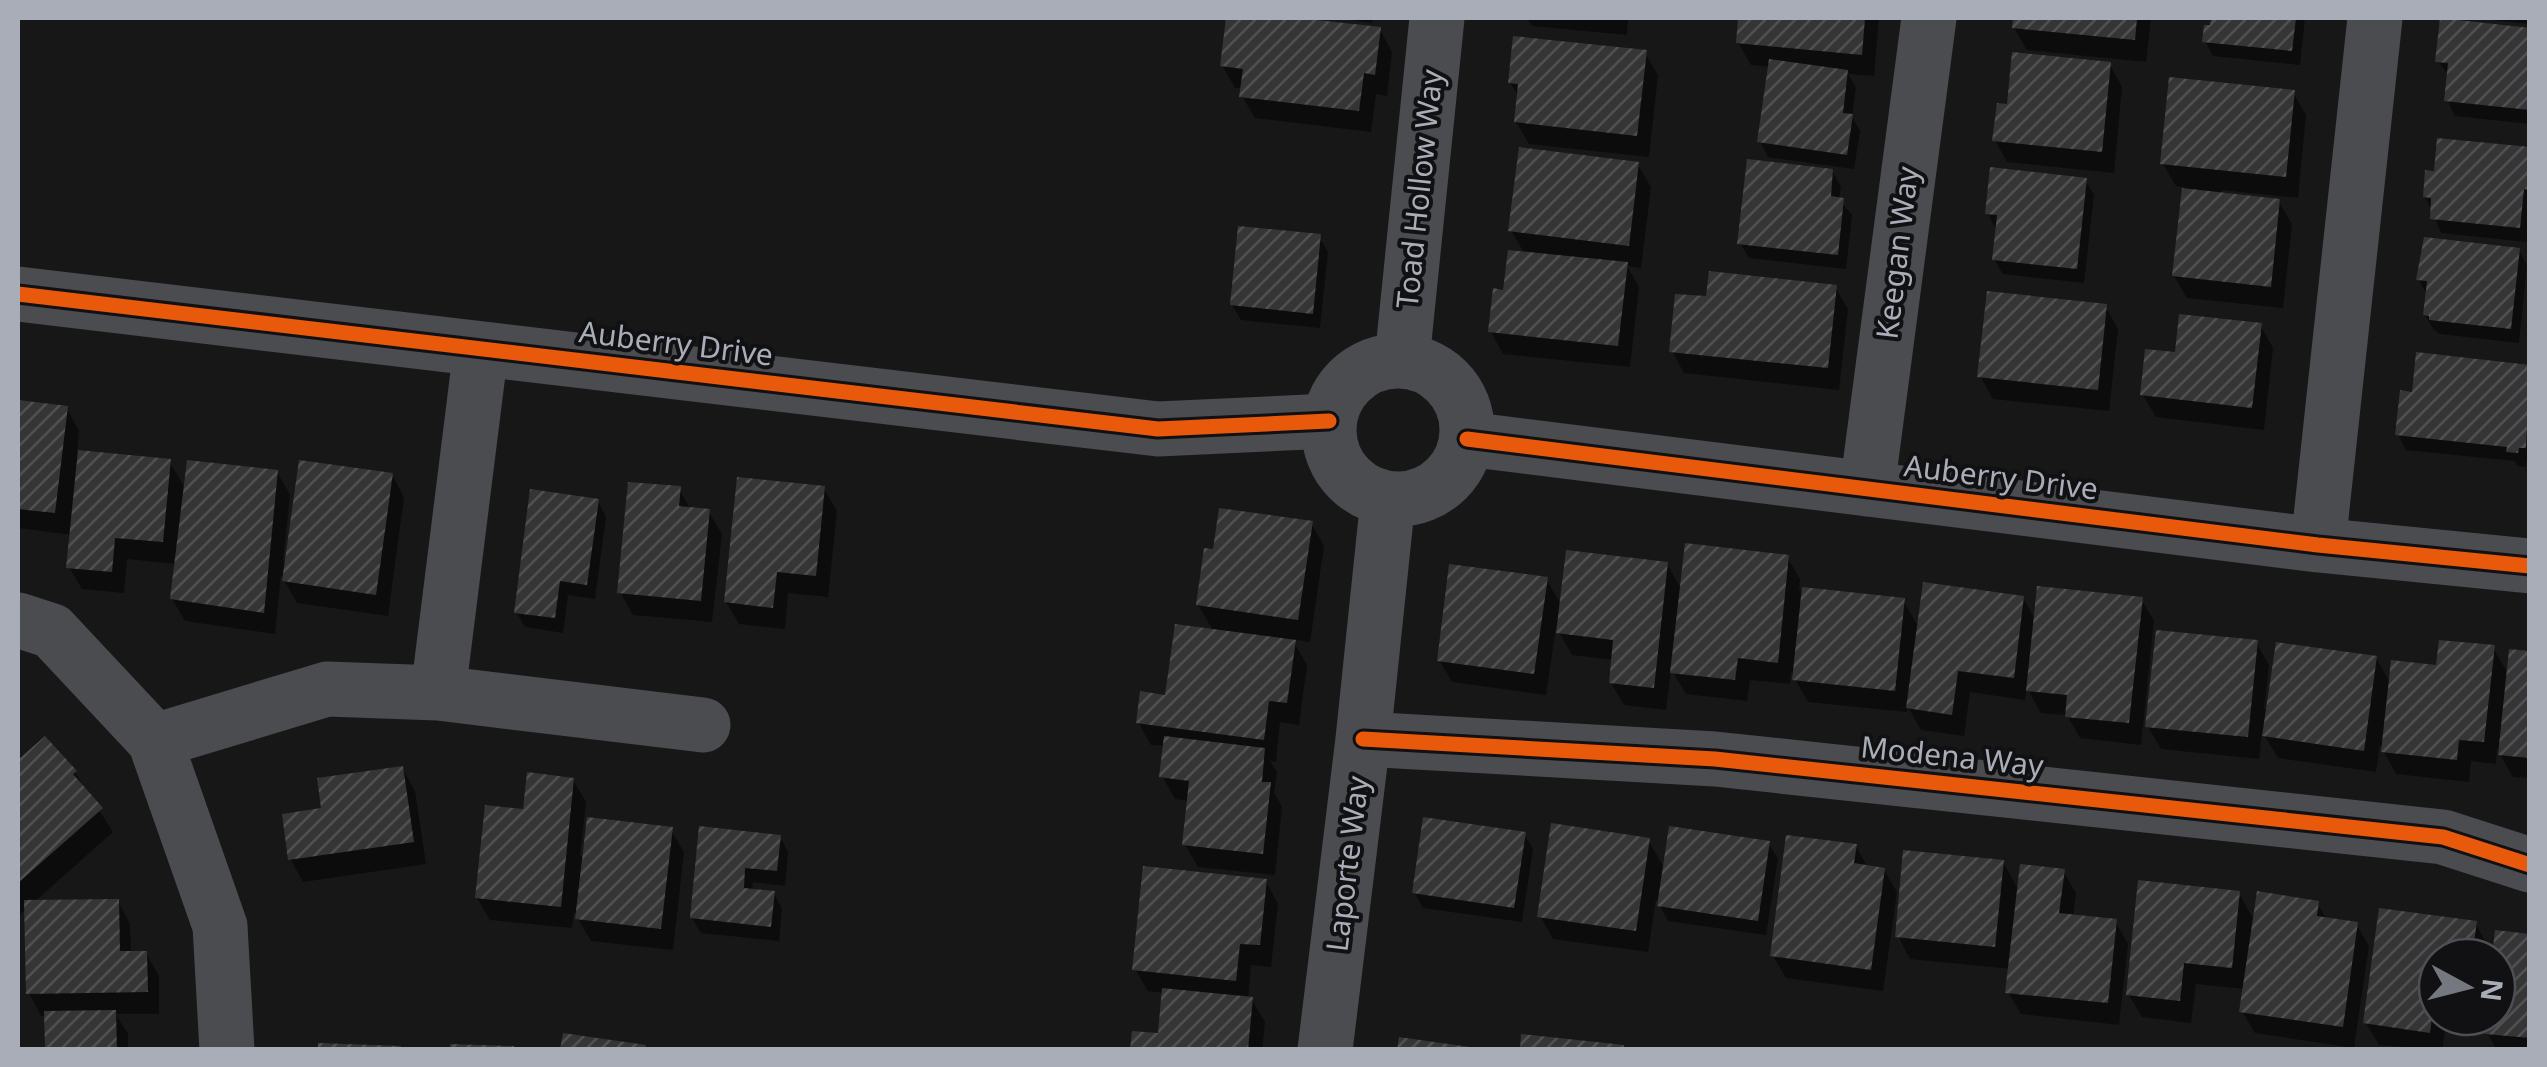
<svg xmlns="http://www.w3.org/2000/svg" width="2547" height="1067" font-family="'Noto Sans',sans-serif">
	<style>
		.shadow { fill: #0007 }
		.building { fill: url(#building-hatch) }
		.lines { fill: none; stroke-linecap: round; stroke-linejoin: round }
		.minor { stroke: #4b4c50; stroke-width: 55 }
		.cycleway-casing { stroke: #111113; stroke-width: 21 }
		.cycleway { stroke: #e8590c; stroke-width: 15 }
		.labels { text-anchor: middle; stroke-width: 8; stroke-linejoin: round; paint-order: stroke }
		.street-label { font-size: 30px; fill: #a8adb8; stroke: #111113 }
	</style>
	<defs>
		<pattern id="building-hatch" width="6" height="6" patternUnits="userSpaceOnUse" patternTransform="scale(2.5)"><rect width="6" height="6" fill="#353536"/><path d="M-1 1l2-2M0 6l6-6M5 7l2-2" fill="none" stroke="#4f5051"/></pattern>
	</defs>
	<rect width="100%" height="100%" fill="#171717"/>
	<path class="shadow" d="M1249 18H1277L1380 30 1392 52 1387 96 1376 94 1371 132 1255 118 1242 96 1243 88H1235L1222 65Z
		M1337 18H1373L1372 23Z
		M1527 18H1628L1627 35 1532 26Z
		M1741 18H1879L1874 76 1848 74 1856 87 1852 117 1860 131 1854 169 1768 157 1760 141 1771 67 1751 65 1738 42Z
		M2015 18H2151L2146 62 2027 50 2014 28Z
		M2213 18H2305L2300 65 2213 56 2205 41 2212 28Z
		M2470 18H2530V24Z
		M2530 31V124L2455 116 2447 100 2449 76 2438 61Z
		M1645 53 1658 75 1649 157 1529 144 1516 122 1519 98 1510 82Z
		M2110 65 2122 87 2114 173 2007 162 1995 140 2009 106Z
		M2293 92 2306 115 2298 198 2222 190 2221 195 2279 202 2292 224 2283 308 2187 298 2174 276 2184 187 2176 186 2163 164Z
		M2530 149 2527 242 2441 233 2425 196Z
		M1638 165 1651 187 1641 268 1627 266 1639 287 1630 367 1503 354 1491 332 1505 292 1525 254 1511 231Z
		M1832 171 1841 187 1839 200 1852 215 1846 269 1749 258 1740 243Z
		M2085 180 2094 195 2084 283 2003 274 1994 259 1997 231 1988 214Z
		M1319 237 1328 252 1320 328 1241 320 1232 305Z
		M2519 250 2527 265 2519 343 2440 334 2434 330 2425 315 2428 296 2418 279Z
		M1835 287 1848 309 1839 390 1684 373 1672 351 1708 299Z
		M2105 306 2118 329 2109 411 1993 399 1980 376Z
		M2260 325 2273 348 2264 430 2156 417 2143 395 2177 355Z
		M2530 367V463L2526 462V467L2517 466 2515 461 2406 450 2398 435 2414 394Z
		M18 403 66 408 79 430 77 452 169 461 186 490 277 472 290 495 283 561 287 562 392 475 404 497 388 616 297 603 281 575 275 634 185 621 172 599 176 564 127 559 124 593 82 589 69 567 72 535 18 528V532Z
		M679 489 691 510 709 512 722 534 712 622 633 615 620 592Z
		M824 489 837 511 828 597 788 593 785 629 739 624 726 602Z
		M598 501 606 517 595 599 568 595 563 633 525 627 516 612Z
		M1311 523 1324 546 1310 642 1292 639 1307 665 1299 725 1280 722 1276 762 1270 761 1277 772 1274 793 1282 807 1275 875 1198 867 1185 845 1190 801 1175 799 1162 776 1165 746 1151 745 1138 722 1167 697 1214 632 1198 605 1216 552Z
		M1787 557 1800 579 1799 590 1903 600 1919 628 2023 598 2036 621 2141 599 2154 621 2141 745 2080 738 2067 715 2041 713 2027 688 2025 700 1970 692 1964 736 1921 730 1908 707 1907 712 1808 702 1791 672 1790 684 1750 680 1747 701 1686 694 1671 669 1666 710 1624 705 1611 683 1614 660 1572 655 1556 627 1546 695 1452 682 1439 660 1546 579 1562 606 1667 564 1682 590Z
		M2256 642 2269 665 2264 709H2269L2376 658 2391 684 2493 648 2509 675 2530 654V778L2513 777 2497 749 2496 764 2471 761 2469 782 2396 774 2380 745 2376 772 2278 758 2262 731 2259 759 2161 749 2148 727Z
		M45 740 75 773 113 832 33 903 118 901 130 924 131 954 146 953 159 976V1014H116L128 1034V1050H47V1016H41L29 993 27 908 18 916V764Z
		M402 768 415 791 426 864 303 882 291 860 324 810Z
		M573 780 586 802 580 856 671 830 684 852 673 950 591 941 574 912 572 928 490 920 477 898Z
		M701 829 780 837 788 852 785 886 753 882 752 891 774 893 782 909 779 941 701 933 692 918Z
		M1524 834 1533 849 1522 922 1423 908 1414 892Z
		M1648 840 1665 869 1769 844 1778 859 1766 935 1668 921 1656 899 1648 952 1553 939 1540 916Z
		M1856 846 1868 868 1884 870 1897 892 1883 991 1786 978 1773 956Z
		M2003 862 2019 891 2063 871 2076 893 2073 917 2115 921 2128 944 2119 1025 2021 1014 2008 992 2011 969 1910 959 1898 936Z
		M1266 881 1278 904 1271 967 1251 965 1248 999 1252 1000 1265 1022 1262 1050H1133L1160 1036 1164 993 1148 991 1135 969Z
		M2239 893 2255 922 2317 903 2327 920 2356 924 2369 946 2354 1048 2255 1033 2242 1011 2245 989 2196 984 2191 1023 2142 1017 2129 995Z
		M2381 911 2475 923 2488 946 2486 957H2437V1017H2479L2477 1028 2446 1024 2442 1050 2379 1045 2366 1023Z
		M2530 936V1050H2497L2487 1033 2489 1017H2497L2495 957Z"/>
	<path class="building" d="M1226 18H1298L1381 27 1375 75 1364 73 1359 111 1239 97 1243 69 1220 66Z
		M1738 18H1865L1862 55 1736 43Z
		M2013 18H2137L2135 40 2012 28Z
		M2211 18H2296L2292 51 2202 42 2204 25H2210Z
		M2440 18 2530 28V110L2444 101 2448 63 2435 62Z
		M1513 36 1647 50 1637 136 1514 122 1518 84 1508 83Z
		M2012 52 2111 62 2102 152 1992 141 1997 103 2007 104Z
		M1769 59 1848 70 1843 113 1853 114 1847 155 1757 142Z
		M2169 77 2295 90 2286 177 2160 164Z
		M2437 138 2530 147V190L2524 189 2520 228 2430 219 2431 198 2423 197 2425 170 2434 171Z
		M1519 147 1639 162 1629 246 1508 231Z
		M1747 159 1833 169 1831 196 1844 198 1838 255 1737 244Z
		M1990 167 2087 178 2077 269 1992 260 1997 215 1985 214Z
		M2182 188 2280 199 2271 287 2172 276Z
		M1238 226 1321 234 1313 314 1230 305Z
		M2424 237 2520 248 2511 329 2429 320V316L2423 315 2427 281 2416 280Z
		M1508 250 1628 262 1618 346 1488 332 1493 288 1503 290Z
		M1709 271 1837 285 1828 368 1669 352 1675 294 1706 296Z
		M1987 291 2107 304 2098 390 1977 377Z
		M2179 314 2262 323 2252 408 2140 395 2145 349 2175 352Z
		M2416 352 2530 365 2526 448H2519L2518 453 2506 452 2507 447 2395 435 2400 390 2412 392Z
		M18 400 68 406 55 513 18 509Z
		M78 450 171 459 163 542 115 538 112 572 66 568Z
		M187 460 278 470 264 613 170 599Z
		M299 460 393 473 376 595 282 581Z
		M737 477 825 486 816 576 777 572 773 608 724 602Z
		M628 482 681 486 679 506 710 509 701 601 617 593Z
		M530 489 599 499 587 585 560 581 555 618 514 613Z
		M1219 508 1313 521 1298 620 1196 605 1204 548 1213 549Z
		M1685 543 1789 555 1778 663 1738 658 1735 680 1670 673Z
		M1566 550 1668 562 1654 688 1609 683 1613 640 1556 633Z
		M1449 564 1548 577 1534 674 1437 661Z
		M1923 582 2024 596 2014 678 1958 671 1952 715 1906 708Z
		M2037 586 2143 597 2129 723 2065 717 2067 695 2026 691Z
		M1802 587 1905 598 1895 691 1792 680Z
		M1175 624 1296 640 1287 703 1269 701 1264 740 1136 723 1140 691 1165 695Z
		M2156 630 2258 640 2248 737 2145 727Z
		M2439 640 2495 645 2484 742 2459 740 2457 760 2381 752 2391 660 2436 665Z
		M2276 642 2377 656 2364 751 2262 736Z
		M2509 649 2530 651V758L2498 755Z
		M45 736 77 771 73 774 103 808 18 883V760Z
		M1164 736 1265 748 1262 782H1271L1263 854 1182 845 1189 781 1159 777Z
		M403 766 414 842 288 860 282 814 321 808 317 778Z
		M527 772 574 778 561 907 475 898 485 805 523 809Z
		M587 817 673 827 661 929 575 919Z
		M1423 817 1526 832 1514 908 1412 893Z
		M1551 823 1650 838 1636 931 1537 917Z
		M699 826 781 835 777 871 745 868 744 888 775 891 771 927 690 918Z
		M1669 826 1770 841 1758 921 1657 906Z
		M1786 835 1857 844 1854 863 1885 868 1871 970 1770 956Z
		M1903 850 2004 860 1995 947 1895 937Z
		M2020 864 2065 869 2059 913 2117 919 2108 1003 2005 993Z
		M1143 866 1267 879 1260 945 1240 944 1236 981 1132 970Z
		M2138 880 2240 891 2232 968 2184 963 2180 1001 2126 995Z
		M2257 891 2319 901 2317 916 2358 922 2343 1027 2239 1012Z
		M119 899 120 951H147L148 992 26 994 24 900Z
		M2379 908 2477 921 2472 957H2437V1003L2434 1002 2430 1033 2363 1023Z
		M2495 930 2530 934V1038L2485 1034 2486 1017H2497V957H2492Z
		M1162 988 1253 997 1248 1050H1130L1132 1031 1158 1033Z
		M116 1010 117 1050H45L44 1011Z
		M563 1033 646 1045 645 1050H560Z
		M1521 1034 1624 1045 1623 1050H1520Z
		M1399 1037 1470 1047V1050H1397Z
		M318 1043 401 1046V1050H318Z
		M450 1044 514 1046V1050H450Z"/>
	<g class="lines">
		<path class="minor" d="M18 294 1158 429 1329 421
			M1402 360 1437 18
			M1329 430a69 69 0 1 1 138 0a69 69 0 1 1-138 0Z
			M1467 439 2318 545 2530 566
			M1867 489 1929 18
			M2318 545 2375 18
			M18 620 52 631 155 741 220 926 227 1050
			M438 693 481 349
			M1363 739 1715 759 2443 837 2530 865
			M155 741 327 689 438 693 703 725
			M1325 1050 1363 739 1388 499"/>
		<g class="cycleway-casing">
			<path id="cycleway" d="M18 294 1158 429 1329 421
				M1467 439 2318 545 2530 566
				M1363 739 1715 759 2443 837 2530 865"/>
		</g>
		<use href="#cycleway" class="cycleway"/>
	</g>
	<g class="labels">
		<g class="street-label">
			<text transform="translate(1420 189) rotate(-84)" y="10">Toad Hollow Way</text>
			<text transform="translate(1898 253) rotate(-83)" y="10">Keegan Way</text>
			<text transform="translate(676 344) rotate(7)" y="10">Auberry Drive</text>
			<text transform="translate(2001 478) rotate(7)" y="10">Auberry Drive</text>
			<text transform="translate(1952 757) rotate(6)" y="10">Modena Way</text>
			<text transform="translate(1348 864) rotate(-83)" y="10">Laporte Way</text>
		</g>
	</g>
	<rect width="2547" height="1067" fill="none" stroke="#a8adb8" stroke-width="40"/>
	<g transform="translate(2467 987) rotate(97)"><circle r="48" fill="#111113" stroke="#4d4f55" stroke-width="2.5"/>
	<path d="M0-8L18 38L0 25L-18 38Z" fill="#757880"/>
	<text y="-15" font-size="28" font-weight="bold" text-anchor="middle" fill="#a8adb8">N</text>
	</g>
</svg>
